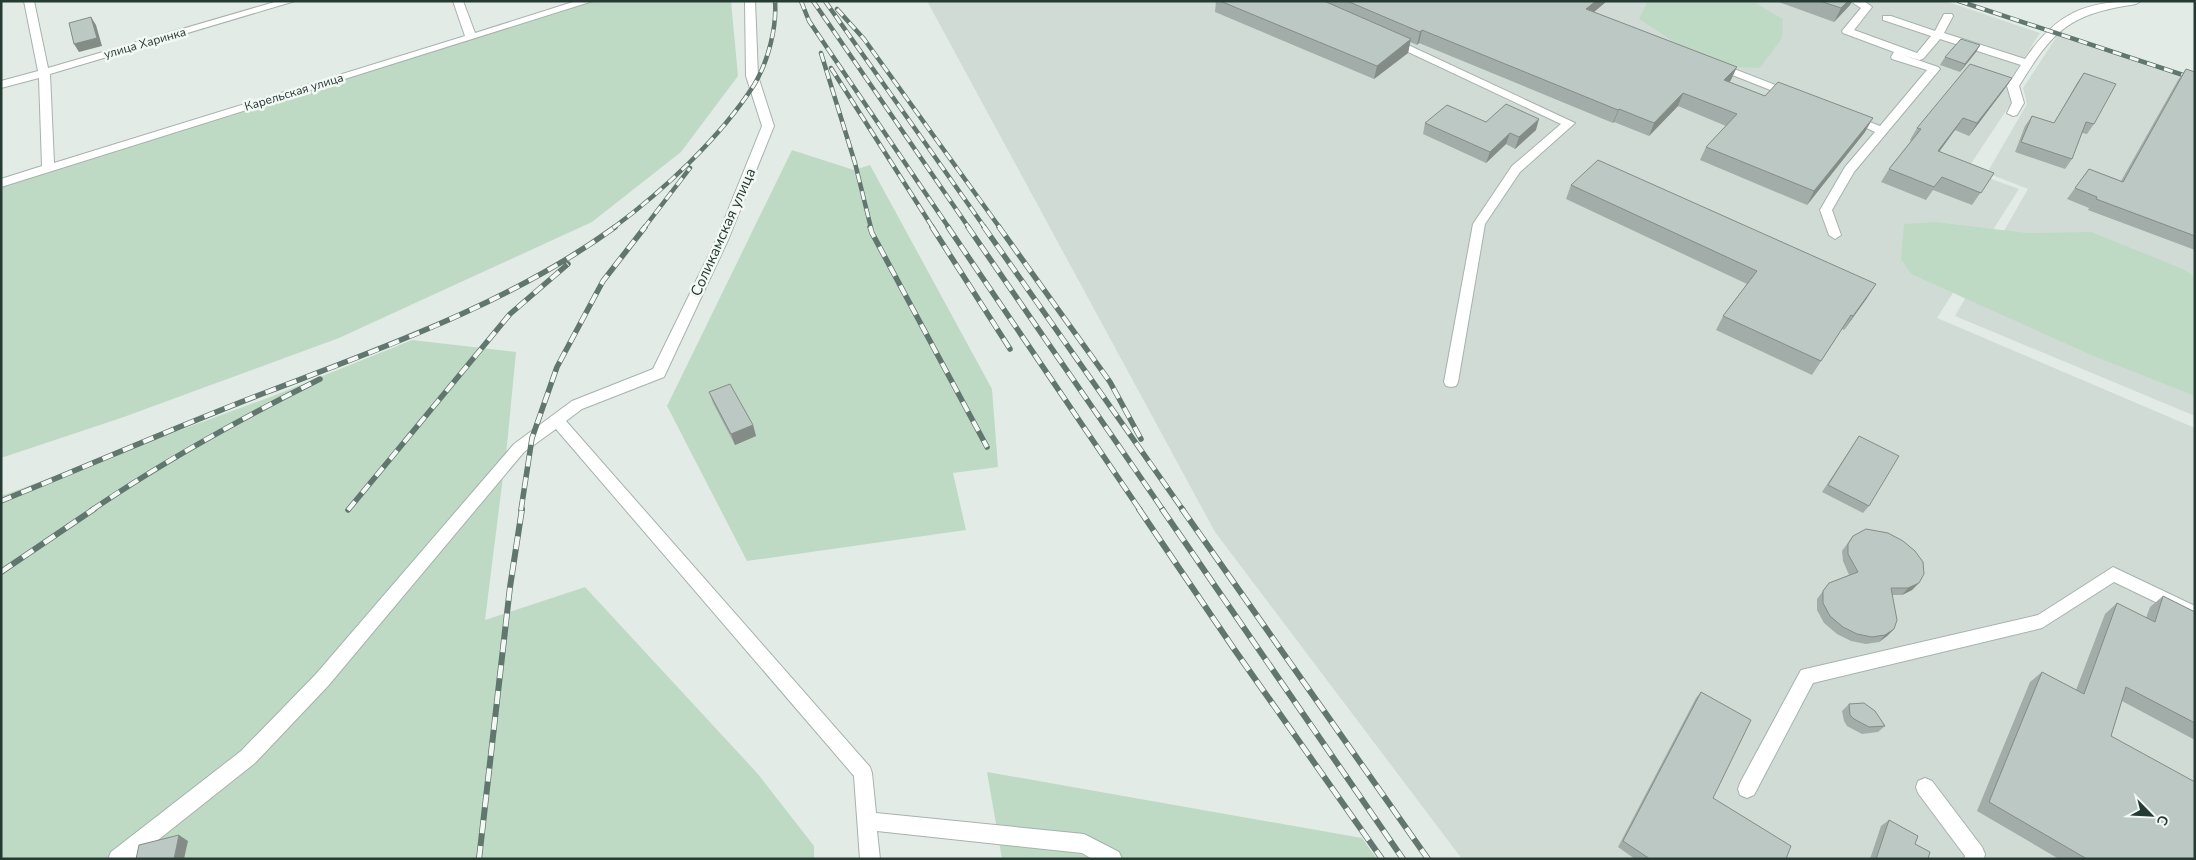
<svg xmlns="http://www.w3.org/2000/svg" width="2196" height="860" font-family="'Nunito Sans',sans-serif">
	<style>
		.built { fill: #d1dbd6 }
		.green { fill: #bfdac4 }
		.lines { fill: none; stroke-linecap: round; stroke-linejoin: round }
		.street-casing { stroke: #a6b2ad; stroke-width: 2 }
		.street { fill: #fff; fill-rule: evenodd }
		.rail-far2-casing { stroke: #60766e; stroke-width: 4.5 }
		.rail-far1-casing { stroke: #60766e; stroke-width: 5.5 }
		.rail-casing { stroke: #60766e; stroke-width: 6 }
		.rail-far2 { stroke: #f3f8f5; stroke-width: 3; stroke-dasharray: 9; stroke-linecap: butt }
		.rail-far1 { stroke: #f3f8f5; stroke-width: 4; stroke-dasharray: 11; stroke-linecap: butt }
		.rail { stroke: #f3f8f5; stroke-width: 4.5; stroke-dasharray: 13; stroke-linecap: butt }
		.wall { fill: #a2aca8 }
		.shaded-wall { fill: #848c88 }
		.building { fill: #bcc8c3; stroke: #848c88 }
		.labels { text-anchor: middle; stroke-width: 5; stroke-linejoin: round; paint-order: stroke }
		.far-street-label { font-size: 12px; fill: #253a33; stroke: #f3f8f5 }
		.street-label { font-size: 15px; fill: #253a33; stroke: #f3f8f5 }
	</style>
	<rect width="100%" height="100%" fill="#e3ebe7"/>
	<path class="built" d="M927 1H1945L2040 33 2007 85 2013 100 1967 170 2019 189 1937 318 2195 428V859H1462L1215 532Z
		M2057 36 2195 82V416L1955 316 2028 189 1987 173 2027 104 2023 88Z"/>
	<path class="green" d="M595 1H731L738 76 681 152 592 222 339 338 121 418 1 458V187Z
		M1648 1H1752L1783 19 1782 38 1760 68 1732 67 1683 48 1639 19Z
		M792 150 854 170 870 165 992 389 998 467 953 473 966 530 747 561 667 406Z
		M1935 222 2027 233 2091 232 2183 269 2195 277V396L2091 355 1911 274 1901 259 1904 224Z
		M412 340 516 352 507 445 485 620 585 587 758 774 814 846V859H1V496L273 396Z
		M987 772 1362 838 1377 859H1002Z"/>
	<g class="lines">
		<g class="street-casing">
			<path id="street" d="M24 1H34L48 68 278 1H295L50 74 54 163 465 36 453 1H463L475 33 576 1H593L1 187V179L42 166 39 78 1 88V81L38 71Z
				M745 1H755L758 76 774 126 728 240 664 377 582 409 566 421 870 767 872 773 876 813 1084 834 1119 852 1122 859H1092L1082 853 877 831 880 859H860L854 776 556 429 524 452 328 686 255 763 134 859H108L111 852 241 751 316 674 514 444 572 401 653 369 716 240 762 126 746 76Z
				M1850 1H1864L1872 7 1854 30 1917 53 1931 36 1883 20V16H1891L1935 31 1944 14H1952L1953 16 1944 33 2025 59C2057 12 2086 1 2141 1L2136 4C2069 14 2053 30 2019 86L2024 103 2017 115 2013 116 2007 113 2012 103 2007 86 2021 65 1940 39 1923 59 1919 60 1903 55 1938 67 1940 69 1854 172 1832 210 1841 235 1835 239 1829 235 1820 210 1845 167 1875 132 1845 118 1851 115 1880 126 1927 70 1892 59 1891 57 1894 52 1843 33 1842 31 1861 8Z
				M1391 37 1575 123 1520 172 1485 224 1458 382 1456 386 1451 387 1446 386 1444 382 1473 224 1512 166 1561 124 1387 42 1386 40 1387 38Z
				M1716 62 1796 93 1798 95 1792 98 1788 97 1712 67 1710 65Z
				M2113 567 2195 606V621L2114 582 2042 628 1813 683 1754 795 1747 798 1740 795 1738 789 1740 783 1801 670 2038 615Z
				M1925 778 1932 781 1982 847 1985 854 1984 859H1964L1965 856 1918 793 1916 787 1918 781Z"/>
		</g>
		<use href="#street" class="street"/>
		<g class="rail-far2-casing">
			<path id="rail-far2" d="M801 1 809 21 949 228
				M813 1 969 228
				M825 1 985 228
				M1959 1 2195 79
				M837 9 864 39 1000 228
				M821 53 855 163 871 228
				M831 68 933 228
				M613 228C663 191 720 138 754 85 768 62 777 27 775 1
				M644 228 690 168"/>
		</g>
		<g class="rail-far1-casing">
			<path id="rail-far1" d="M870 227 872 233 987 447
				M932 227 1010 349
				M948 227 1140 510
				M968 227 1163 510
				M984 227 1183 510
				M999 227 1110 382 1141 439
				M1 501C90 465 178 426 267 392 387 346 510 303 615 227
				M92 510C164 461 242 418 320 379
				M348 510 510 314 568 264
				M521 510 532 438 557 367 603 281 645 227"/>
		</g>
		<g class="rail-casing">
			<path id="rail" d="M1139 509 1234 649 1382 859
				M1162 509 1403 859
				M1182 509 1428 859
				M1 572 94 509
				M479 859 510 587 522 509"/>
		</g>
		<use href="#rail-far2" class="rail-far2"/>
		<use href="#rail-far1" class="rail-far1"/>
		<use href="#rail" class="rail"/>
	</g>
	<path class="wall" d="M1216 1H1607L1594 12 1731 80 1729 82 1765 96 1865 132 1807 205 1700 160 1706 147 1726 126 1678 106 1649 136 1614 122 1613 123 1419 43 1417 45 1410 42 1408 53 1374 79 1215 12Z
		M1776 1H1852L1850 5 1834 22Z
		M1980 45 1976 52 1960 72 1940 65 1945 57Z
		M2186 69 2195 72V250L2088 210 2089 208 2067 199 2089 169 2121 181 2178 80Z
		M2084 73 2094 124 2087 134 2082 133 2072 159 2065 169 2015 152 2025 126 2032 116 2054 123 2077 83Z
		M2012 78 2003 91 1969 136 1955 130 1939 152 1994 173 1972 205 1933 190 1926 200 1881 182 1889 169 1911 141 1910 140 1917 128Z
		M1486 122 1536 130 1515 149 1506 144 1486 163 1423 134 1425 123Z
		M1571 185 1867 298 1844 330 1842 329 1812 375 1716 330 1723 316 1747 284 1566 199Z
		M709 392 753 425 756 436 735 445 713 403Z
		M1859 436 1869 506 1863 513 1822 492Z
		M1853 536 1912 590 1902 595H1892L1894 629 1887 636 1879 642 1866 644 1851 641 1837 634 1824 623 1817 610V599L1829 583 1849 575 1843 561 1842 551Z
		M2163 596 2195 612V740L2122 701 2111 736 2195 859H2059L1977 811 2030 682 2042 672 2076 690 2105 614 2117 603 2146 618 2150 607Z
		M1701 692 1713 798 1786 859H1635L1618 847 1696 698Z
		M1849 704 1885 726 1878 732 1862 734 1847 726 1844 721 1842 711Z
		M1889 820 1928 859H1870L1881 826Z"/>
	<path class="shaded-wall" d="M1596 1H1607L1582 22 1586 9Z
		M1848 1H1852L1850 5 1834 22 1841 8Z
		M91 17 96 25 102 46 79 52 74 44Z
		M1422 30 1419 43 1417 45 1420 32Z
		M1411 39 1408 53 1374 79 1377 66Z
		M1980 45 1976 52 1960 72 1965 64Z
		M1737 67 1731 80 1718 94 1724 80Z
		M2012 78 2003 91 1969 136 1977 123Z
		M1683 93 1678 106 1649 136 1654 123Z
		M1619 109 1614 122 1613 123 1618 110Z
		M1873 118 1865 132 1807 205 1814 191Z
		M1963 118 1955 130 1930 164 1938 151Z
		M1539 119 1536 130 1515 149 1519 137Z
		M1510 133 1506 144 1486 163 1490 152Z
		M1876 284 1867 298 1844 330 1853 316Z
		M753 425 756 436 735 445 731 434Z
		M1919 583 1912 590 1902 595 1908 588Z
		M1894 629 1887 636 1879 642 1885 635Z
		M179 835 188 841 184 859H174Z"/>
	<path class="building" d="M1220 1H1324L1411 39 1377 66Z
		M1347 1H1596L1586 9 1737 67 1724 80 1765 96 1778 82 1873 118 1814 191 1706 147 1737 114 1683 93 1654 123 1619 109 1618 110 1422 30 1420 32Z
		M1820 1H1848L1841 8Z
		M91 17 97 38 74 44 69 23Z
		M1961 39 1980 45 1965 64 1945 57Z
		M1970 64 2012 78 1977 123 1963 118 1938 151 1994 173 1981 193 1942 177 1934 187 1889 169 1921 129 1917 128Z
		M2186 69 2195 72V236L2096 199 2097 197 2075 188 2089 169 2123 182Z
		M2084 73 2116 84 2094 124 2086 122 2072 159 2021 142 2032 116 2054 123Z
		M1506 104 1539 119 1519 137 1510 133 1490 152 1425 123 1447 105 1486 122Z
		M1598 160 1876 284 1853 316 1851 315 1821 361 1723 316 1757 271 1571 185Z
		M730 384 753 425 731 434 709 392Z
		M1859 436 1899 456 1869 506 1828 485Z
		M1866 529 1888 533 1903 541 1915 551 1923 562 1924 574 1919 583 1908 588H1891L1897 620 1894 629 1885 635 1872 637 1857 634 1843 627 1830 616 1823 603V591L1829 583 1858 572 1848 554V544L1853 536Z
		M2163 596 2195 612V723L2126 687 2111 736 2195 782V859H2087L1989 802 2042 672 2084 694 2117 603 2155 622Z
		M1701 692 1751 720 1713 798 1791 846 1786 859H1650L1623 841Z
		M1864 703 1875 711 1885 726 1869 727 1854 719 1850 715 1849 704Z
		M1889 820 1918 836 1915 844 1930 852 1928 859H1876Z
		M179 835 174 859H136L139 845Z"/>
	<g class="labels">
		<g class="far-street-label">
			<text transform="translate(145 43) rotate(-16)" y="4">улица Харинка</text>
			<text transform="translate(294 92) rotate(-17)" y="4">Карельская улица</text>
		</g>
		<g class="street-label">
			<text transform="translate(723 232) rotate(-66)" y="5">Соликамская улица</text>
		</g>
	</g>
	<rect width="2196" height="860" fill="none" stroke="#253a33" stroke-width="5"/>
	<g transform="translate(2151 815) rotate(114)" stroke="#f3f8f5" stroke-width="4" paint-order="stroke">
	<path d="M0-4L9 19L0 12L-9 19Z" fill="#253a33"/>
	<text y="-8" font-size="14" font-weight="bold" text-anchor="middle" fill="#253a33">С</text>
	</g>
</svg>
